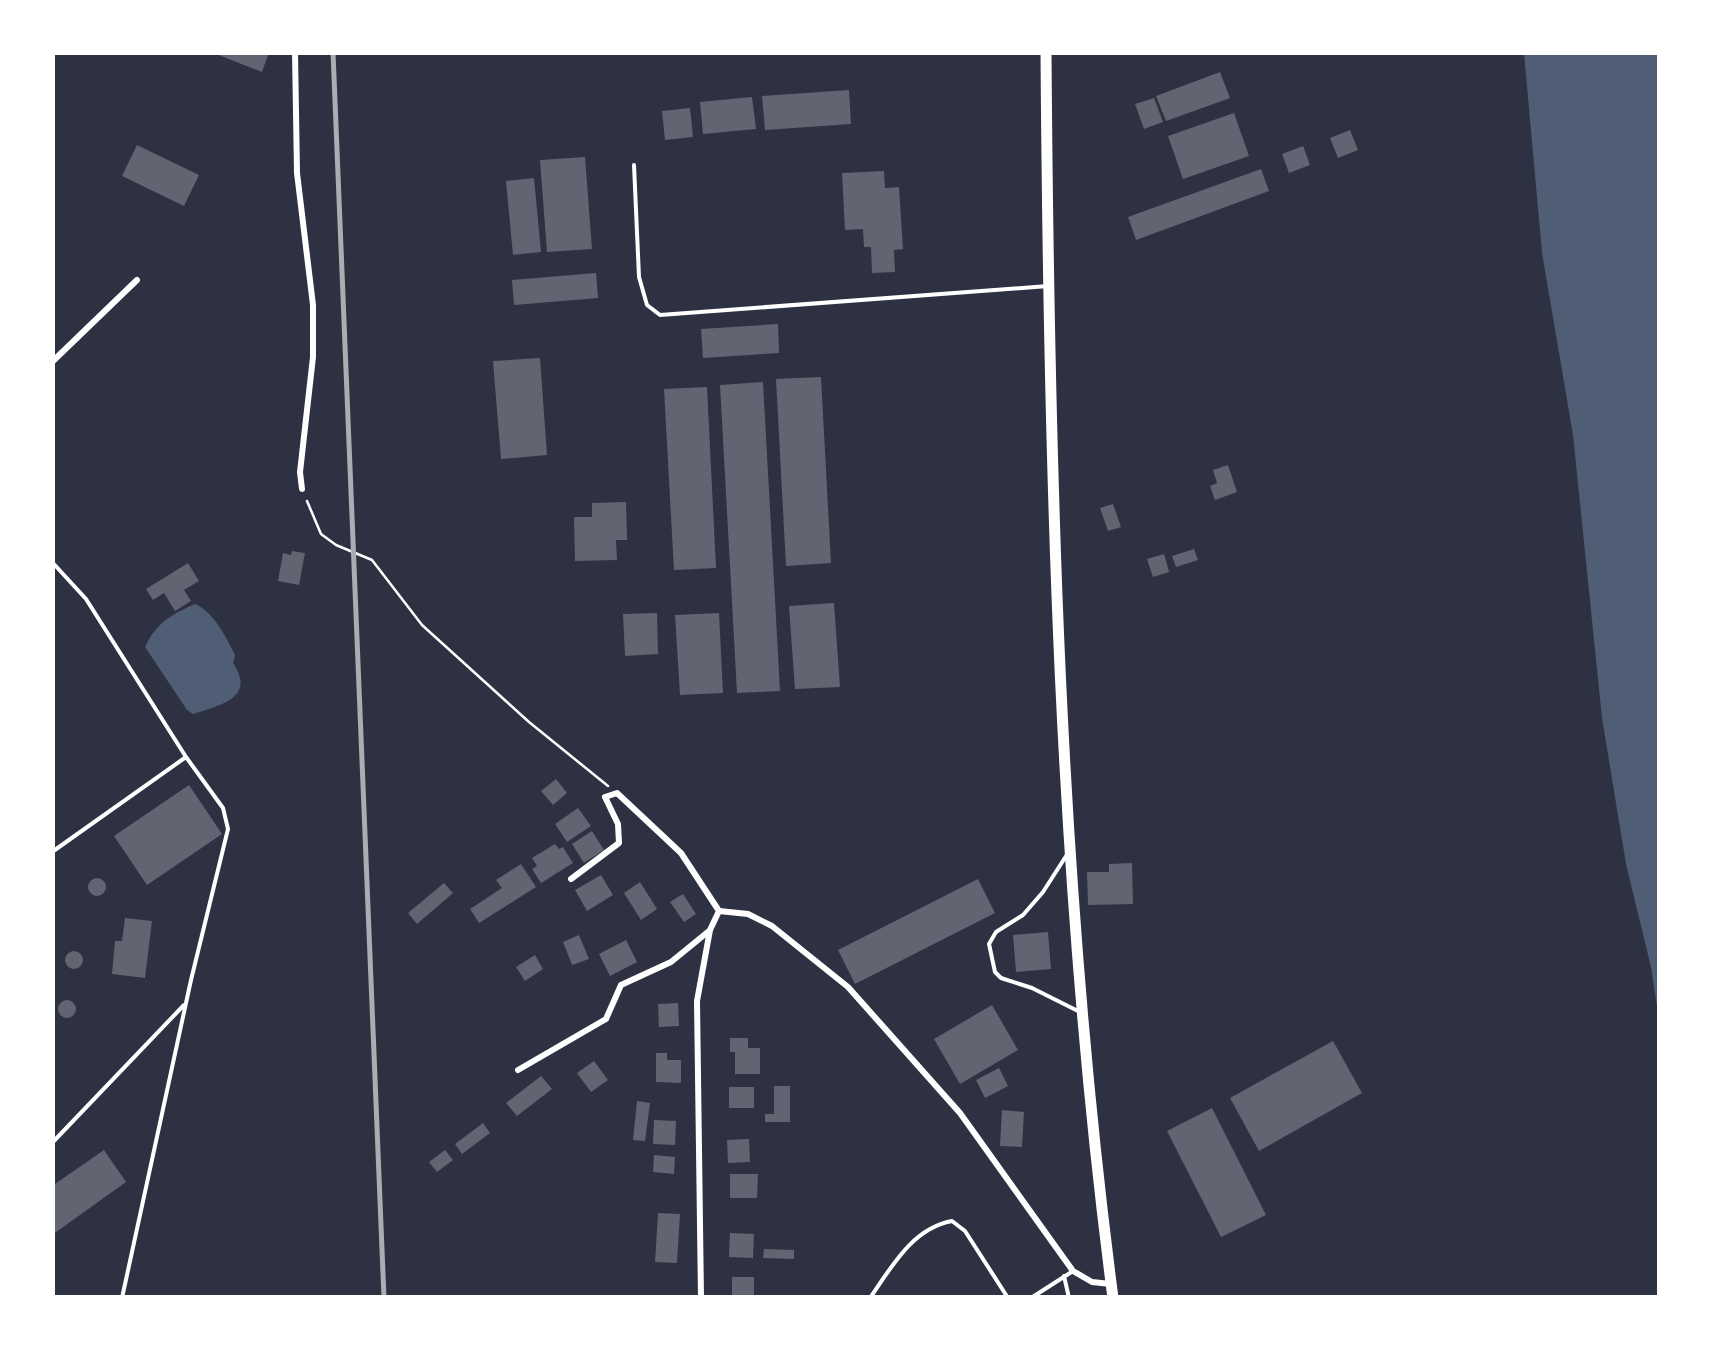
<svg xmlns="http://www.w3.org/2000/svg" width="1712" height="1350" font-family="Barlow,sans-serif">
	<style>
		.water { fill: #4f5d75 }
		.building { fill: #626471 }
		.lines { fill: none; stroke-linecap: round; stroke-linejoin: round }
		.path { stroke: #fff; stroke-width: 2.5 }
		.service { stroke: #fff; stroke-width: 4 }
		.minor { stroke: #fff; stroke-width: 6 }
		.primary { stroke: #fff; stroke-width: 11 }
		.rail { stroke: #abadb3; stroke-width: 5 }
	</style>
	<rect width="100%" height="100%" fill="#2d3142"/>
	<path class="water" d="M1524 53H1659V1020L1651 967 1626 864 1602 718 1573 435 1542 253Z
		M195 604C214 612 226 637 235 655L233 663C256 697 222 705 193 714L187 710 145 647C156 623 172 614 195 604Z"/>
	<path class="building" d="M211 52H269L262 72Z
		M1220 72 1230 98 1166 121 1156 96Z
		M849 90 851 124 765 130 762 96Z
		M752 97 756 129 703 134 700 102Z
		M1154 98 1163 122 1144 129 1135 104Z
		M690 108 693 137 665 140 662 111Z
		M1234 113 1249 156 1183 179 1168 136Z
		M1350 130 1358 150 1338 158 1330 138Z
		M137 145 199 175 184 206 122 176Z
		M1303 146 1310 165 1289 173 1282 154Z
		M585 157 592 249 547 252 540 160Z
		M1261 169 1269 191 1136 240 1128 217Z
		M884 171 885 188 899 187 903 249 894 250 895 272 872 273 871 247H864L863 229 845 230 842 173Z
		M534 178 541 252 513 255 506 181Z
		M596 273 598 298 514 305 512 280Z
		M778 324 779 353 703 358 701 329Z
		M540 358 547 455 501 459 493 361Z
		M821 377 831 563 786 566 776 379Z
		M763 382 780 691 737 693 720 385Z
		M707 387 716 568 674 570 664 389Z
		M1228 465 1237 492 1215 500 1210 486 1217 483 1213 470Z
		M626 502 627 540H616L617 560 575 561 574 517H592V503Z
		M1113 504 1121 527 1108 531 1100 508Z
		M1194 549 1198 560 1176 567 1172 556Z
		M292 551 305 553 299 585 278 581 283 553 291 555Z
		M1164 554 1169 572 1153 577 1147 559Z
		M188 563 199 581 184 590 191 601 175 611 164 593 153 600 146 589Z
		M834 603 840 687 795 689 789 606Z
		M657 613 658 654 625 656 623 614Z
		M719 613 723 693 680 695 675 615Z
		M556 779 567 793 553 805 541 791Z
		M189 785 222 834 147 885 114 836Z
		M578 808 591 826 567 842 555 824Z
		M592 831 604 850 584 863 572 844Z
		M555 844 559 849 563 847 573 863 541 883 532 869 537 866 532 858Z
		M1132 863 1133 904 1088 905 1087 872H1109V864Z
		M521 864 536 887 479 923 470 909 502 888 496 880Z
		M601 875 613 895 587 911 575 890Z
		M88 887a9 9 0 1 1 18 0a9 9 0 1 1-18 0Z
		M978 879 995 913 855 984 838 950Z
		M640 882 657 909 641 920 624 893Z
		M444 883 453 893 417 924 408 913Z
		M683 894 696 914 684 922 670 902Z
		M125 918 152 921 145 978 112 974 115 941H122Z
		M1048 932 1051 969 1016 972 1013 935Z
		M579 935 589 959 572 965 563 942Z
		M626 940 637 962 610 976 599 954Z
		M65 960a9 9 0 1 1 18 0a9 9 0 1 1-18 0Z
		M535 955 543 969 525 981 516 967Z
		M58 1009a9 9 0 1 1 18 0a9 9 0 1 1-18 0Z
		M678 1003 679 1026 659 1027 658 1004Z
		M992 1005 1018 1050 960 1084 934 1039Z
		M730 1038H748V1048H760V1074H735V1052H730Z
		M1333 1041 1362 1093 1259 1151 1230 1098Z
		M656 1053H667V1060H681V1083L656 1082Z
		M594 1061 608 1080 591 1092 577 1073Z
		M999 1068 1008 1086 985 1098 976 1080Z
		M541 1076 552 1089 517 1116 506 1103Z
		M774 1086H790V1122H765V1114H774Z
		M729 1087H754V1108H729Z
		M637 1101 650 1103 645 1141 633 1140Z
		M1212 1108 1266 1215 1221 1237 1167 1131Z
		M1002 1110 1024 1112 1022 1147 1000 1146Z
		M654 1120 676 1121 675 1145 653 1144Z
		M483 1123 490 1133 462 1154 455 1144Z
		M749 1139 750 1162 728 1163 727 1140Z
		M104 1150 126 1182 52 1235V1186Z
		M445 1150 453 1160 437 1172 429 1162Z
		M654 1155 675 1157 674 1174 653 1172Z
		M730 1174H758L757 1198H730Z
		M658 1213 680 1214 677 1263 655 1262Z
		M730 1233 754 1234 753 1258 729 1257Z
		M764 1249 794 1250V1259L763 1258Z
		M732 1277H754V1298H732Z"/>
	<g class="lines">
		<path class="path" d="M307 501 321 534 336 545 372 560 422 625 529 722 608 786"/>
		<path class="service" d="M634 165 639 277 647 305 660 315 1048 286
			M52 562 86 599 186 757 52 852
			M1068 853 1043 892 1023 915 996 932 989 944 995 972 1001 978 1032 988 1080 1012
			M52 1143 184 1005
			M1064 1276 1069 1298
			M122 1298 191 980 228 829 223 808 186 757
			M870 1298C892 1266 913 1228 952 1221L965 1231 1008 1298
			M1031 1298 1073 1271"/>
		<path class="minor" d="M295 52 297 173 313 305V357L300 472 302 489
			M52 362 137 280
			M571 879 619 843 618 824 605 797 617 793 681 853 719 911 748 914 772 926 848 987 960 1113 1073 1271 1092 1282 1111 1284
			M518 1070 606 1019 621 985 671 962 709 931
			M701 1298 697 1001 710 930 719 911"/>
		<path class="primary" d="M1046 52C1049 468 1059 885 1113 1298"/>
		<path class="rail" d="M333 52 384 1298"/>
	</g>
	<rect width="1712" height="1350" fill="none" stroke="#ffffff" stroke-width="110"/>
</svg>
